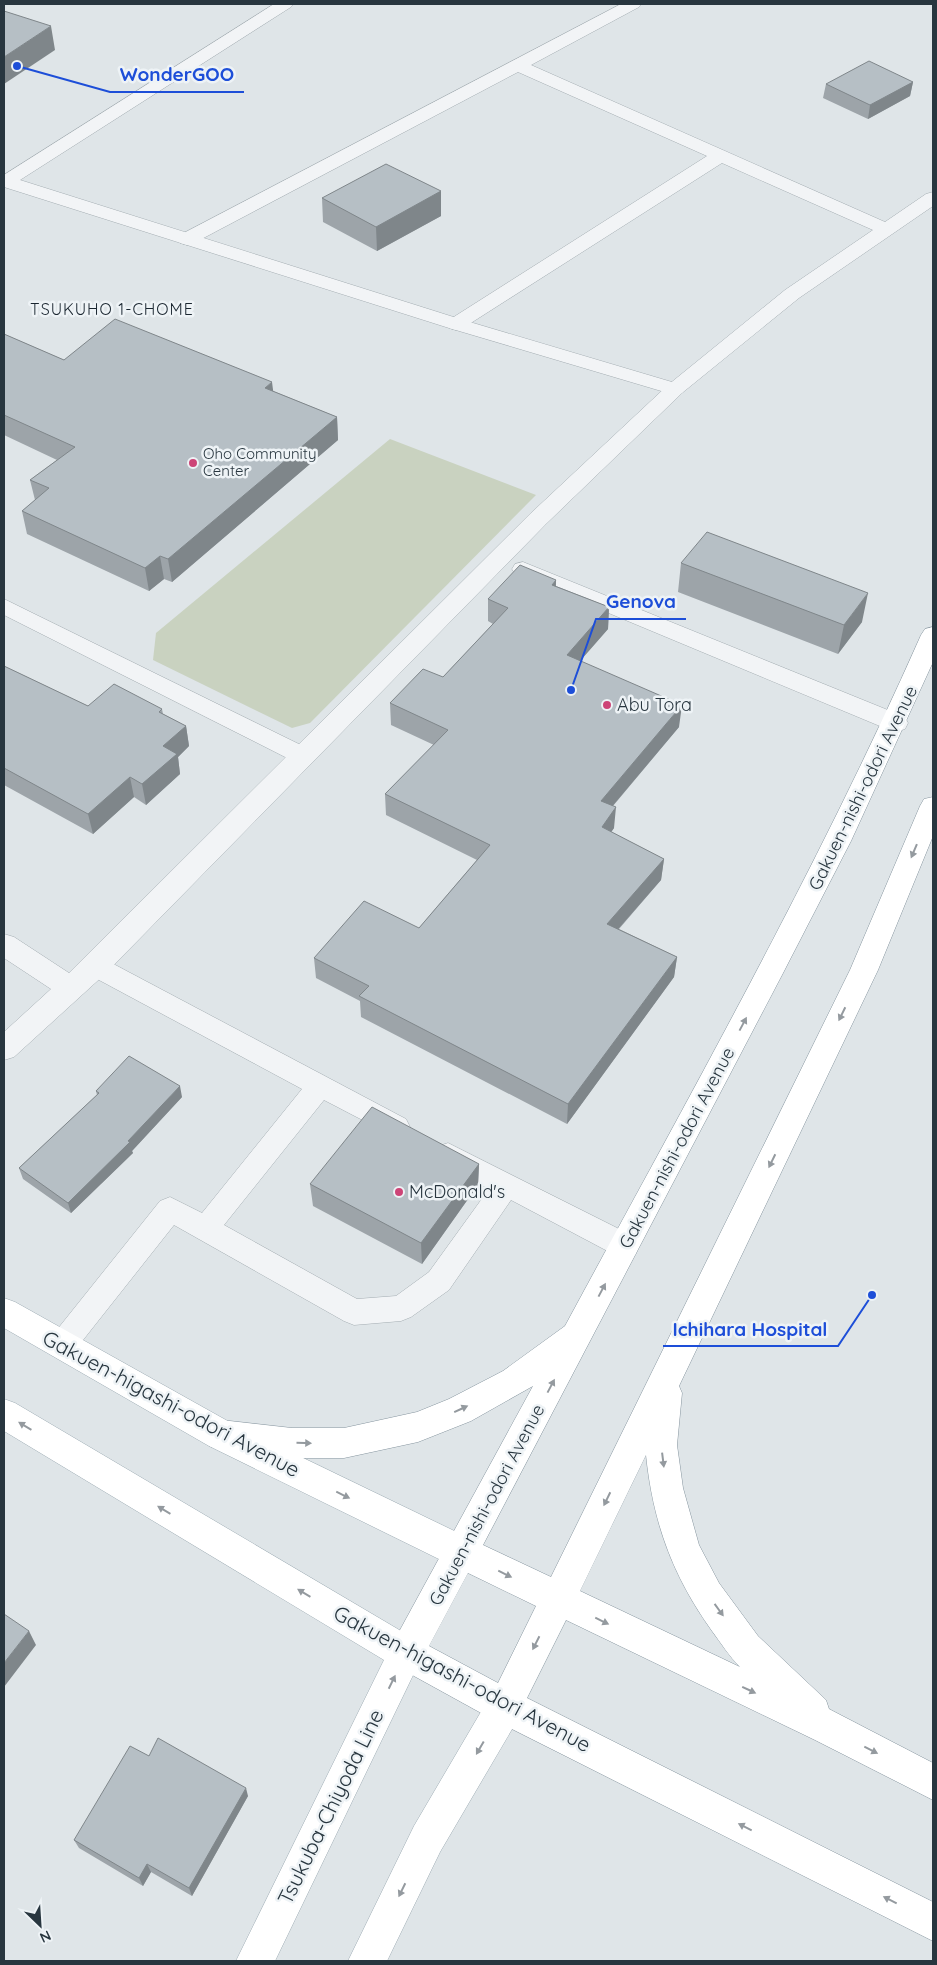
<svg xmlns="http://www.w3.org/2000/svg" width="937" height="1965" font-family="Quicksand,sans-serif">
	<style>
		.green { fill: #c9d2c0 }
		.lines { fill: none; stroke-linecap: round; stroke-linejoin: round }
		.service-casing { stroke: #a4adb2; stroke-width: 1 }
		.minor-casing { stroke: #a4adb2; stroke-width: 1 }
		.tertiary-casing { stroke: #a4adb2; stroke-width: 1 }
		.primary-casing { stroke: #9eacb4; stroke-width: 1 }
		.trunk-casing { stroke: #86959f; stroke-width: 1 }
		.service { fill: #f2f4f6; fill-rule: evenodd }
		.minor { fill: #f2f4f6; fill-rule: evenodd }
		.tertiary { fill: #f2f4f6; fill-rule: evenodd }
		.primary { fill: #fff; fill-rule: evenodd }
		.trunk { fill: #fff; fill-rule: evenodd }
		.wall { fill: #9da4a9 }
		.shaded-wall { fill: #7f868a }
		.building { fill: #b6bfc5; stroke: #7f868a }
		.oneway { fill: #949a9f }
		.poi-dot { fill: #cd4477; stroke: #eef3f6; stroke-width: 2 }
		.labels { text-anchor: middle; stroke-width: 5; stroke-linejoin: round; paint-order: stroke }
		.far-poi-label { font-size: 15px; fill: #28363f; stroke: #eef3f6; text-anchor: start }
		.far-neighbourhood-label { font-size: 16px; letter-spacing: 1px; fill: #1a2630; stroke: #eef3f6 }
		.poi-label { font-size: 18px; fill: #28363f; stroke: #eef3f6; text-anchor: start }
		.street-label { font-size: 18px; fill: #28363f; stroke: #eef3f6 }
		.near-street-label { font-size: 21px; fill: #28363f; stroke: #eef3f6 }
		.leader { fill: none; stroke: #1d4ed8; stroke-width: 2 }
		.callout-dot { fill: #1d4ed8; stroke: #eef3f6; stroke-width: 2 }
		.callout-label { font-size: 19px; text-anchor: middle; font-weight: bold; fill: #1d4ed8; stroke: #eef3f6; stroke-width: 5; stroke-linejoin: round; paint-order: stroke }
	</style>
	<rect width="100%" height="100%" fill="#dfe5e8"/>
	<path class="green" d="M390 439 536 495 310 723 292 728 153 660 156 633Z"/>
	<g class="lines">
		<g class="service-casing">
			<path id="service" d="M4 599 311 750 314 756 311 762 303 764 295 762 4 615Z
				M95 956 104 959 406 1119 410 1127 406 1135 397 1138 324 1100 224 1225 357 1299 396 1296 429 1272 489 1189 439 1162 435 1154 439 1146 448 1143 635 1237 639 1246 635 1255 625 1258 615 1255 511 1200 449 1290 411 1317 401 1321 354 1325 344 1321 174 1225 72 1354 62 1358 52 1354 48 1345 52 1336 160 1201 170 1197 202 1213 302 1089 86 973 83 966 86 959Z"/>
		</g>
		<g class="minor-casing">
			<path id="minor" d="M621 4H641L639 7 531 65 885 222 926 194 933 192V206L799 298 682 393 546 524 105 974 14 1057 4 1060V1032L51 989 4 958V934L14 937 69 973 530 514 668 385 785 290 873 230 722 163 463 328 456 330 449 328 446 324 449 320 707 156 518 72 194 243 187 245 180 243 177 239 180 235Z
				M523 562 905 717 908 723 905 729 896 732 887 729 515 574 512 569 515 564Z"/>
		</g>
		<g class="tertiary-casing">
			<path id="tertiary" d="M274 4H293L291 7 20 180 463 320 682 385 685 389 682 393 675 395 668 393 449 328 4 187V175Z"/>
		</g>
		<g class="primary-casing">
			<path id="primary" d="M4 1298 15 1302 233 1424 473 1540 478 1552 473 1564 461 1568 449 1564 209 1446 4 1328Z
				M4 1399 15 1403 418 1641 424 1653 418 1665 275 1961H236L384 1660 4 1431Z
				M505 1688 518 1693 523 1706 518 1719 440 1852 387 1961H348L414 1826 492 1693Z"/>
		</g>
		<g class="trunk-casing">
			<path id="trunk" d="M933 627V662L851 841 782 975 483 1545 551 1577 850 970 920 806 924 799 933 797V836L878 970 679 1386 682 1393 677 1445 683 1488 699 1545 719 1583 758 1636 826 1700 829 1709 933 1763V1800L815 1740 566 1620 527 1698 933 1902V1941L492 1719 394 1665 388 1653 394 1641 533 1386 471 1421 418 1442 344 1458H292L221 1450 209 1446 205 1435 209 1424 221 1420 292 1428H344L417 1412 449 1399 503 1371 565 1326C688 1098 816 872 921 635L925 629ZM646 1455C653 1522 672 1575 712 1631 721 1643 729 1656 740 1667L580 1591ZM468 1573 536 1606 498 1683 429 1646Z"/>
		</g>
		<use href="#service" class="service"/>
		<use href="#minor" class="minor"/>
		<use href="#tertiary" class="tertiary"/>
		<use href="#primary" class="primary"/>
		<use href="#trunk" class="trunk"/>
	</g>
	<path class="wall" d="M913 82 910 96 868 119 823 98 826 84Z
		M441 191V216L377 251 323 222 322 198Z
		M4 334 64 360 273 391 337 417 338 440 172 582 164 579 149 591 27 534 22 511 35 500 30 480 57 460 4 435Z
		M681 563 862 622 838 654 678 592Z
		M556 580V586L609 607 608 629 580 661 679 727 613 806 614 828 611 832 664 859 661 880 619 929 677 957 674 977 567 1124 361 1017 360 1001 316 978 314 958 419 928 477 860 386 815 385 794 434 745 391 725 390 703 443 677 493 624 488 621V599Z
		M4 666 88 706 162 709 163 714 186 726 189 746 178 757 180 774 146 805 134 797 93 834 4 785Z
		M96 1091 182 1097 132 1151 133 1153 71 1213 23 1179 19 1168 97 1095Z
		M479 1164 478 1185 422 1264 313 1206 310 1184Z
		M149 1756 248 1796 192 1896 151 1872 143 1886 79 1848 74 1840Z"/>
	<path class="shaded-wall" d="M51 26 55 50 4 84V57Z
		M913 82 910 96 868 119 870 105Z
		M441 191V216L377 251 376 227Z
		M272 382 275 405 265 388Z
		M337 417 338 440 172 582 168 559Z
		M160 556 164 579 149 591 145 568Z
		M556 580 555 602 552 585Z
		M868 593 862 622 838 654 844 625Z
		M609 607 608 629 566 677 567 655Z
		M682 705 679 727 599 822 601 801Z
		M186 726 189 746 178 757 180 774 146 805 142 784 163 746Z
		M130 777 134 797 93 834 88 814Z
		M616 807 614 828 600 848 602 827Z
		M664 859 661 880 605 944 607 924Z
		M677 957 674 977 567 1124 568 1104Z
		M180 1086 182 1097 132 1151 133 1153 71 1213 68 1203 128 1141Z
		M479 1164 478 1185 422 1264 421 1243Z
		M29 1631 36 1645 4 1687V1663Z
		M246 1788 248 1796 192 1896 189 1888Z
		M147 1864 151 1872 143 1886 139 1878Z"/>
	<path class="building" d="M4 11 51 26 4 57Z
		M869 61 913 82 870 105 826 84Z
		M386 164 441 191 376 227 322 198Z
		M115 319 272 382 265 388 337 417 168 559 160 556 145 568 22 511 49 488 30 480 75 447 4 415V334L64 360Z
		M707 532 868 593 844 625 681 563Z
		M520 565 556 580 552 585 609 607 567 655 682 705 601 801 616 807 602 827 664 859 607 924 677 957 568 1104 359 996 369 986 314 958 364 901 419 928 490 845 385 794 448 730 390 703 423 669 443 677 508 608 488 599Z
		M4 666 88 706 114 684 162 709 159 712 186 726 163 746 177 754 142 784 130 777 88 814 4 768Z
		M129 1056 180 1086 128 1141 130 1142 68 1203 19 1168 99 1093 96 1091Z
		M372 1107 479 1164 421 1243 310 1184Z
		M4 1614 29 1631 4 1663Z
		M158 1738 246 1788 189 1888 147 1864 139 1878 74 1840 130 1746 149 1756Z"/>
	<defs><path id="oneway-solid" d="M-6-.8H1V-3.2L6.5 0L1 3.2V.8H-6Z" transform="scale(1.25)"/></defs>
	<g class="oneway">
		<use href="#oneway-solid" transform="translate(914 851) rotate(113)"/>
		<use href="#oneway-solid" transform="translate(842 1014) rotate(116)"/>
		<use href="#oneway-solid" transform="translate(743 1024) rotate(-62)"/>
		<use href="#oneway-solid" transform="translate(772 1161) rotate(116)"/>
		<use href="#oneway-solid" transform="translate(602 1290) rotate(-62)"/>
		<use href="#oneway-solid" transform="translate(551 1386) rotate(-62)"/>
		<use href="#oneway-solid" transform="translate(461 1409) rotate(-25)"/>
		<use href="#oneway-solid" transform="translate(25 1426) rotate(-149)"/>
		<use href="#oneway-solid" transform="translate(304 1443) rotate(1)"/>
		<use href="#oneway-solid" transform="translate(663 1460) rotate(83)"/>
		<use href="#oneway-solid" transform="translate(343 1495) rotate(26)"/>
		<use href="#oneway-solid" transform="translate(607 1499) rotate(116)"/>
		<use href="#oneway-solid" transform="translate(164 1510) rotate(-149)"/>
		<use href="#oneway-solid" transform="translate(505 1574) rotate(26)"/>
		<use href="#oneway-solid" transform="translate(304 1593) rotate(-149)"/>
		<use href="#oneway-solid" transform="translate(719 1610) rotate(54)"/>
		<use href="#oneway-solid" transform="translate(602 1621) rotate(26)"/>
		<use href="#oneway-solid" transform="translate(536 1643) rotate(117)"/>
		<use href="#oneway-solid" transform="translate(392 1682) rotate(-64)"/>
		<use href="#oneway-solid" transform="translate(749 1690) rotate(25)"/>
		<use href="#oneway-solid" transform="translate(480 1748) rotate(120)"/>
		<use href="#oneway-solid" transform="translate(871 1750) rotate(27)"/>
		<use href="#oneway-solid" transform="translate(745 1827) rotate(-153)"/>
		<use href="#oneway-solid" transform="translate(402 1890) rotate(116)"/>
		<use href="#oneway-solid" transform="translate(890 1900) rotate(-153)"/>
	</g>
	<g class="poi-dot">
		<circle cx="193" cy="463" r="5"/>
		<circle cx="607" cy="705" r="5"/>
		<circle cx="399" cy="1192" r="5"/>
	</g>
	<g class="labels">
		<g class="far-poi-label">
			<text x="203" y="459">Oho Community<tspan x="203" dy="17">Center</tspan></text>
		</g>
		<g class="far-neighbourhood-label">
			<text x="112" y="315">TSUKUHO 1-CHOME</text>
		</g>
		<g class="poi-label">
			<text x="617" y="711">Abu Tora</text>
			<text x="409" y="1198">McDonald's</text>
		</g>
		<g class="street-label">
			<text transform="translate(863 788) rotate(-64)" y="6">Gakuen-nishi-odori Avenue</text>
			<text transform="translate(677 1148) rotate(-62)" y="6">Gakuen-nishi-odori Avenue</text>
			<text transform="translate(487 1505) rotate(-62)" y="6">Gakuen-nishi-odori Avenue</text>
		</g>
		<g class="near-street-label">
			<text transform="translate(171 1404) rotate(28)" y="7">Gakuen-higashi-odori Avenue</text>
			<text transform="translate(462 1679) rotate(28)" y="7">Gakuen-higashi-odori Avenue</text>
			<text transform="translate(331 1807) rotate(-64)" y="7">Tsukuba-Chiyoda Line</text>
		</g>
	</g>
	<path class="leader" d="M17 66L110 92H244M571 690L596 619H686M872 1295L838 1346H663"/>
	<g class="callout-dot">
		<circle cx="17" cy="66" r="5"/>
		<circle cx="571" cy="690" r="5"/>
		<circle cx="872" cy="1295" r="5"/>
	</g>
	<g class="callout-label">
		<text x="177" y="81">WonderGOO</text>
		<text x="641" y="608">Genova</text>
		<text x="750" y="1336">Ichihara Hospital</text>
	</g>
	<rect width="937" height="1965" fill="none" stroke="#28363f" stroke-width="10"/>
	<g transform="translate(40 1925) rotate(155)" stroke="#eef3f6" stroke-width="4" paint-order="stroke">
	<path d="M0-4L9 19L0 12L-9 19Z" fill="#28363f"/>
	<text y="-8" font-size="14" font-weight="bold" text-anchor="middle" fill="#28363f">N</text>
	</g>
</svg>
